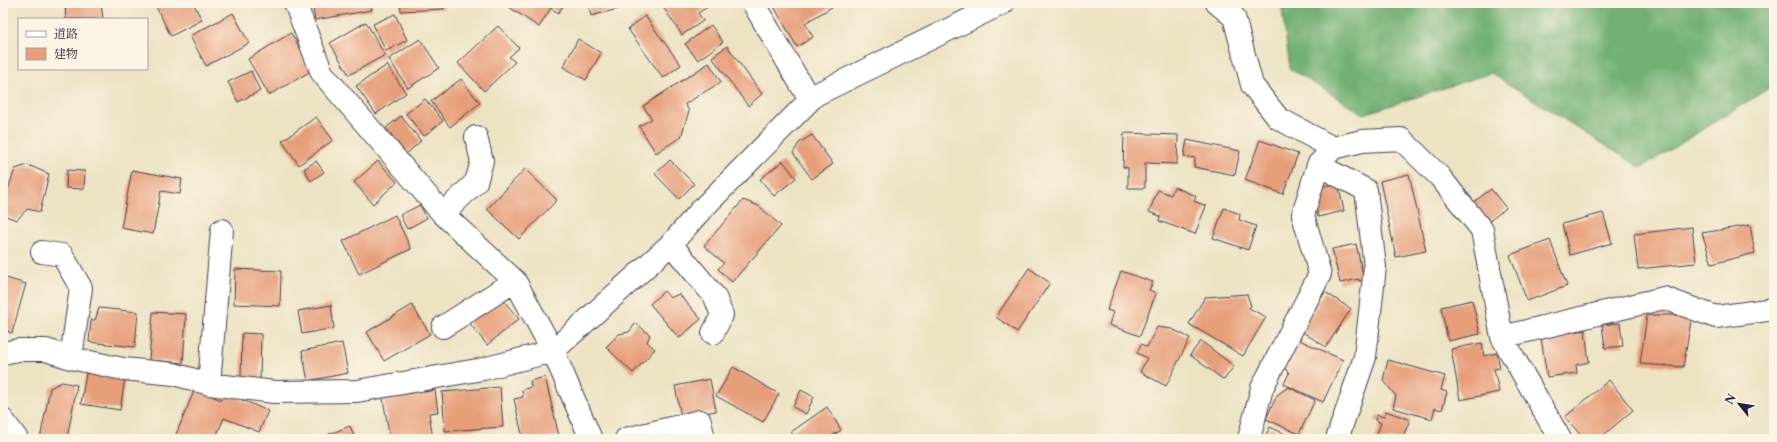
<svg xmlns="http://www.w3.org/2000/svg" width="1777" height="442" font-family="'Libre Caslon Text','Noto Serif JP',serif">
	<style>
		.forest { fill: #71b072; stroke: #4a6956 }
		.building { fill: #e79f7a }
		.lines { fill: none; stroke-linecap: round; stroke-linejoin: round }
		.minor-casing { stroke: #403f4f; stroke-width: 24 }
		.minor { stroke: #fff; stroke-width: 22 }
	</style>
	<rect width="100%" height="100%" fill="#fcf5e5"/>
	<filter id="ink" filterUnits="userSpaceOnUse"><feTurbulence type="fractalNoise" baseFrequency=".025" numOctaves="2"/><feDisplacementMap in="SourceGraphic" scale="8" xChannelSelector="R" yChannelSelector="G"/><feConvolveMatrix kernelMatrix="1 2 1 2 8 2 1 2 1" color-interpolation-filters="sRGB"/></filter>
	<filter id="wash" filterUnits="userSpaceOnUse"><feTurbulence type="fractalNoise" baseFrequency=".012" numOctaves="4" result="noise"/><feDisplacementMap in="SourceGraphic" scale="16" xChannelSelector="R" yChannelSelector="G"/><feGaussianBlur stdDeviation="0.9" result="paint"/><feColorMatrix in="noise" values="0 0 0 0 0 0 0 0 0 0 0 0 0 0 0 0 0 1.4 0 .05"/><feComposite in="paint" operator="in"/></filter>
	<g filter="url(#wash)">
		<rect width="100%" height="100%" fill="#ece3c2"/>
		<path class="forest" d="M1281 3H1774V85L1641 168 1491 73 1364 114 1290 69Z"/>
		<g id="blocks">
			<path class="building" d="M65 3H101L103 19H66Z
				M154 3H193L202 20 171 36Z
				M312 3H371L372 10 315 20Z
				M400 3H443L444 9 401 11Z
				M512 3H565L558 13 551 8 539 27 509 7Z
				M588 3H616L618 9 591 16Z
				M663 3H714L698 13 703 21 682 35 661 4Z
				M772 3H830L832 7 805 23 813 37 797 47Z
				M233 13 249 43 206 66 190 36Z
				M395 14 407 40 386 51 373 24Z
				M645 16 681 65 663 78 628 29Z
				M366 22 385 55 349 75 330 43Z
				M711 25 723 42 698 60 685 44Z
				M498 26 519 48 509 57 515 62 484 91 458 63Z
				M291 33 313 70 269 95 248 59Z
				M420 39 439 68 408 88 389 59Z
				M578 39 601 53 586 80 563 67Z
				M727 46 762 94 748 106 712 57Z
				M709 63 721 82 685 104 689 111 681 137 656 153 639 126 652 119 643 106Z
				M387 65 406 93 376 114 356 86Z
				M251 71 260 91 238 102 228 82Z
				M461 79 480 103 450 127 431 101Z
				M425 99 443 121 424 136 406 114Z
				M401 116 421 141 406 154 386 128Z
				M316 117 333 140 299 165 282 141Z
				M1124 133 1178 135 1177 164 1145 163V188H1128V168L1123 167Z
				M812 135 833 164 812 179 793 153 799 143Z
				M1187 140 1240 151 1235 175 1194 167 1195 158 1184 156Z
				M1260 140 1298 154 1283 194 1245 180Z
				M670 160 694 184 679 199 655 174Z
				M316 161 324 172 311 181 304 169Z
				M378 161 397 182 373 204 354 182Z
				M783 161 796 178 774 196 760 179Z
				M28 165 49 174 40 212 27 209 17 220 3 215V204L15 169Z
				M525 169 557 200 519 239 487 209Z
				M67 170 85 171 84 189 66 188Z
				M132 170 182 179 180 194 161 191 153 234 121 228Z
				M1409 174 1426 251 1396 257 1380 181Z
				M1338 183 1344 211 1318 217 1312 189Z
				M1174 187 1196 196 1194 201 1206 206 1195 234 1159 221 1160 216 1149 212 1158 190 1171 195Z
				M1491 189 1506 208 1486 224 1471 204Z
				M743 200 759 206 781 226 732 282 718 269 724 263 704 246Z
				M420 205 427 218 407 229 400 215Z
				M1224 208 1240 214 1239 220 1256 226 1248 250 1213 238Z
				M1603 213 1612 243 1570 255 1562 224Z
				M395 215 411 249 359 274 343 241Z
				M1750 225 1755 253 1712 264 1702 233Z
				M1692 227 1696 263 1638 269 1634 234Z
				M1550 240 1567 286 1527 301 1510 255Z
				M1356 244 1364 280 1359 281V279L1340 283 1332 249Z
				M1029 268 1050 283 1017 332 996 317Z
				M235 269 281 271 280 306 234 304Z
				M1121 271 1153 282 1149 290 1156 293 1140 336 1109 325 1113 312 1107 310Z
				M3 277 26 284 12 333 3 330Z
				M664 291 670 298 679 294 701 319 679 338 650 304Z
				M1325 292 1351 309 1326 347 1301 331Z
				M1247 294 1251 306 1249 308 1266 317 1243 356 1189 324 1205 297Z
				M503 300 519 319 487 345 468 321 486 307 489 311Z
				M1472 300 1480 334 1448 341 1441 307Z
				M331 305 334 328 302 334 298 311Z
				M412 305 430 334 384 361 367 332Z
				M99 308 138 312 135 347 89 342 91 320H95Z
				M153 312 186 314 183 363 149 360Z
				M1647 315H1692L1683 367 1640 364Z
				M636 323 650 335 647 342 655 349 633 373 606 347 619 334 629 332Z
				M1620 323 1623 346 1605 348 1602 325Z
				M1157 327 1172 329 1190 338 1166 386 1140 372 1147 358 1137 353 1141 344 1147 347Z
				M1585 330 1589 362 1576 365 1577 373 1547 377 1541 337Z
				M242 333 261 334 260 379H241Z
				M1295 338 1343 360 1323 402 1284 384 1289 373 1282 365Z
				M1201 341 1234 366 1224 380 1190 355Z
				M342 343 348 373 308 381 302 351Z
				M1482 343 1484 356 1497 353 1500 368 1494 369 1499 392 1460 400 1451 349Z
				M1388 360 1445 376 1441 390 1447 392 1442 410 1435 408 1432 419 1393 408 1396 396 1383 380Z
				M733 367 779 394 763 422 716 396Z
				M86 373 125 379 120 410 81 404Z
				M545 377 559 436 545 439H523L514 399 523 397 522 390 531 387 530 381Z
				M710 379 716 411 681 417 675 386Z
				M1609 380 1633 410 1599 439H1584L1565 417Z
				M62 382 77 385 67 439H40L50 388Z
				M424 385 425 392 435 390 438 412 429 413 433 439H390L382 393Z
				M500 387 503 427 445 431 442 392Z
				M1288 387 1315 400 1299 434 1266 419 1277 395Z
				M195 389 221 400 224 392 268 411 259 432 224 418 215 439H174Z
				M801 390 814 397 806 414 793 407Z
				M827 407 841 430 827 439H796L791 432Z
				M1386 411 1410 420 1402 439H1375L1381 423 1375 420 1377 415 1384 417Z
				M350 426 355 439H317Z
				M1270 427 1296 439H1264Z
				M692 430 694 439H654Z"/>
		</g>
	</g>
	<g filter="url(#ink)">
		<use href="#blocks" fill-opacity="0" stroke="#403f4f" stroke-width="1"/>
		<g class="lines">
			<g class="minor-casing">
				<path id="minor" d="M295 3 322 73 443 214 515 281 553 351 591 439
					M753 3 810 100
					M1217 3 1234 17 1252 85 1278 118 1333 148 1362 141 1401 139 1440 177 1482 230 1502 337 1560 439
					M1318 165 1366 190 1375 267 1365 357 1337 439
					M443 214 476 182 482 161 476 137
					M671 244 715 297 722 315 713 333
					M42 252 62 255 81 288 71 358
					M443 327 515 281
					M1502 337 1664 298 1716 317 1774 309
					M3 353 18 350H46L71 358 123 369 174 374 209 384 274 392 357 391 483 369 553 351 671 244 702 209 815 95 1003 3
					M209 384 222 230
					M3 420 17 439
					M626 439 700 421 704 439
					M1249 439 1262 388 1320 274 1303 215 1318 165 1333 148"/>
			</g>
			<use href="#minor" class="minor"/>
		</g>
	</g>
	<rect width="1777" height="442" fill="none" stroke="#fcf5e5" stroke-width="16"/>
	<rect x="18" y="18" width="130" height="52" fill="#fcf5e5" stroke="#a5a1a1"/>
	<rect x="26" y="31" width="20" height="6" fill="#ffffff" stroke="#a5a1a1"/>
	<text x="54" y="38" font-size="12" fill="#22223b">道路</text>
	<rect x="26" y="48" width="20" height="12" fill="#e79f7a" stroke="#a5a1a1"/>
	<text x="54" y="58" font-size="12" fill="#22223b">建物</text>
	<g transform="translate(1739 404) rotate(300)" stroke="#fcf5e5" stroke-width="3" paint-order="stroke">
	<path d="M0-3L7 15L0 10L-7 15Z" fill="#22223b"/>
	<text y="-6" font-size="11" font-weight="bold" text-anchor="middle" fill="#22223b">N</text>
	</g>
</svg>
